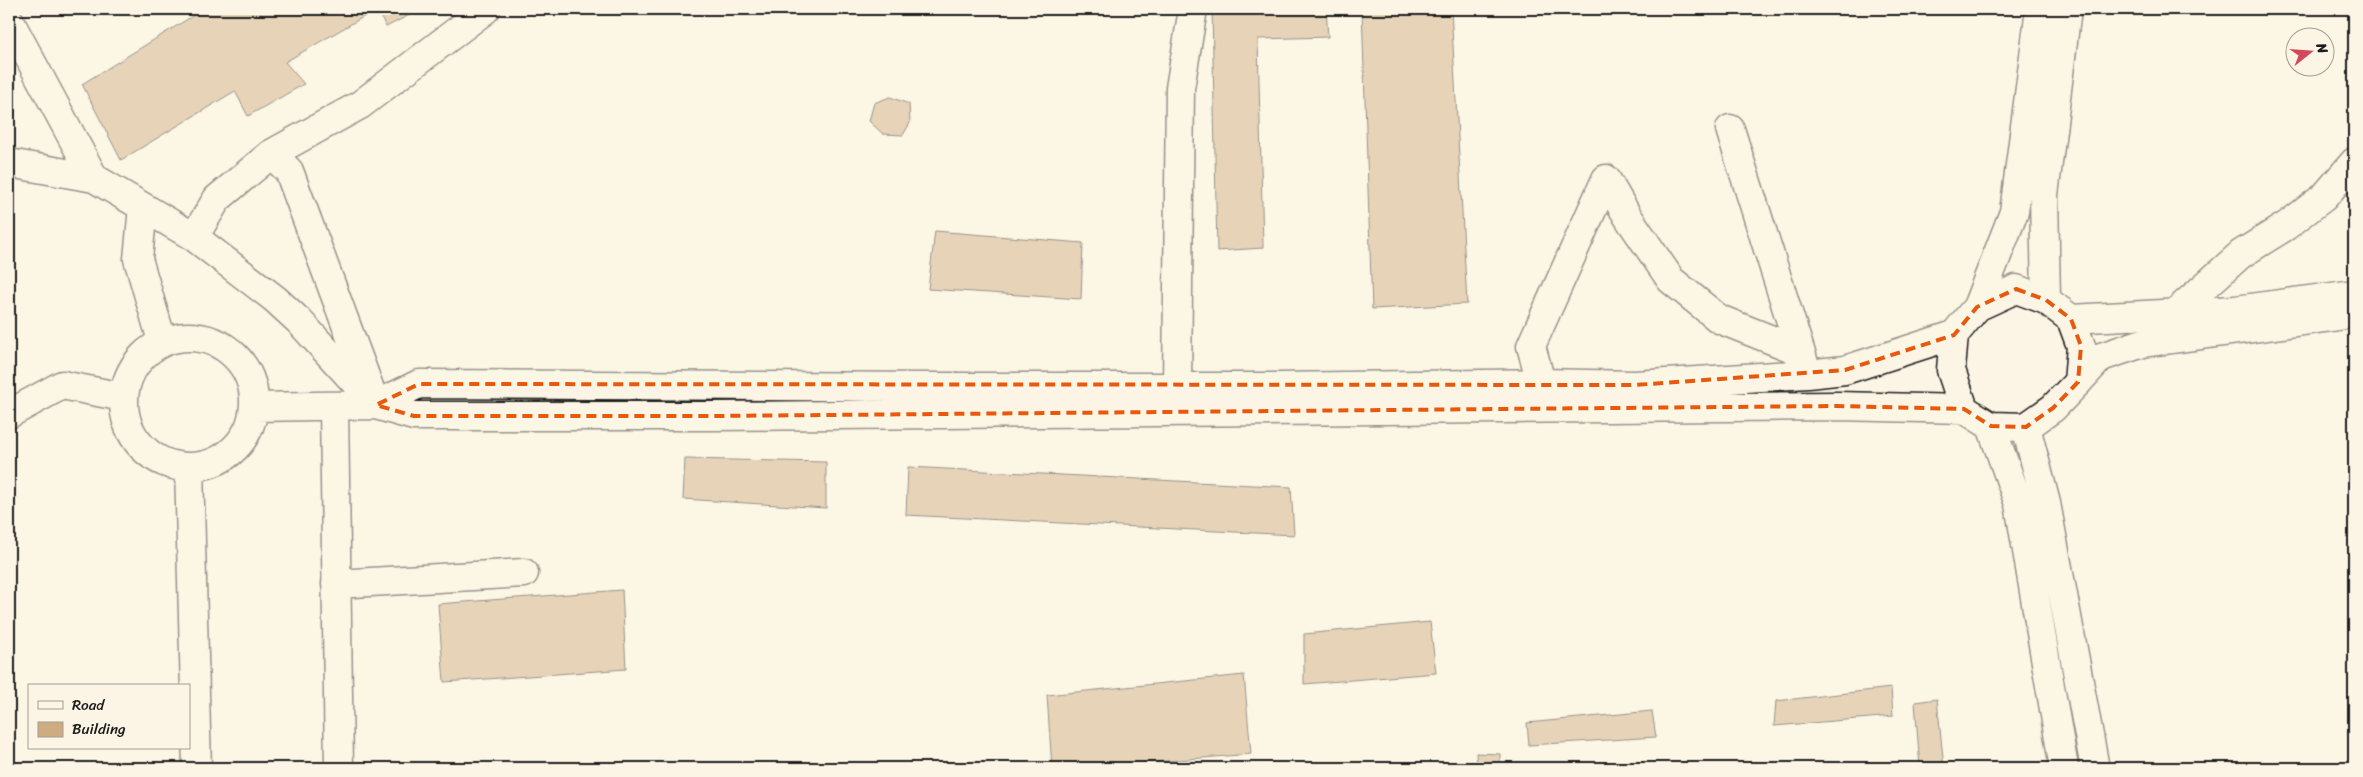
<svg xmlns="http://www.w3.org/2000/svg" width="2363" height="777" font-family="Sriracha,sans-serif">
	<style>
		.building { fill: #ceac81; stroke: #1c1c1c }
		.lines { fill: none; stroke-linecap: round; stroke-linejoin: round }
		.minor-casing { stroke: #1c1c1c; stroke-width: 31 }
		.tertiary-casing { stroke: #1c1c1c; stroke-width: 31 }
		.minor { stroke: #fcf5e5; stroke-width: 28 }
		.tertiary { stroke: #fcf5e5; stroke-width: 28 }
		.marked { fill: none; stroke: #e8590c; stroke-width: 4; stroke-dasharray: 10 6; stroke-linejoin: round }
	</style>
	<rect width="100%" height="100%" fill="#fcf5e5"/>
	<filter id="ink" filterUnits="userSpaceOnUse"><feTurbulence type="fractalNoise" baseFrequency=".02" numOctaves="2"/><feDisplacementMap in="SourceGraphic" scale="10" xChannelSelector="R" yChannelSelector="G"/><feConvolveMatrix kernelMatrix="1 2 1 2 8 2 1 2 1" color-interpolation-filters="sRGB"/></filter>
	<g filter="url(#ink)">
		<path class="building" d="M204 9H421L386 27 377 9 285 62 304 84 248 116 235 91 121 160 82 84Z
			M1212 9H1326L1328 37 1258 39 1263 248 1217 251Z
			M1362 9H1451L1467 304 1372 309Z
			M890 97 909 104 910 123 903 135 883 134 869 121 874 103Z
			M935 231 1083 243 1081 299 928 289Z
			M685 459 826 462V508L683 499Z
			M908 467 1291 487 1294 535 906 515Z
			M622 590 626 669 444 682 438 604Z
			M1430 622 1436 673 1304 684V634Z
			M1244 675 1251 754 1080 768H1052L1047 695Z
			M1891 688 1893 716 1774 726 1776 701Z
			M1937 699 1944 768H1920L1915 702Z
			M1652 711 1656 737 1529 745 1527 723Z
			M1476 753 1500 754V768H1477Z"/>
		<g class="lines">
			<g class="minor-casing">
				<path id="minor" d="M9 20 94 178
					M1730 129 1804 363
					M271 154 289 171 371 392
					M9 163 94 178 194 237 275 299 299 321 376 405
					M143 207 138 259 162 341
					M194 237 217 199 271 154 360 105 486 9
					M2174 314 2241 254 2286 226 2324 197 2354 162
					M2071 319 2235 310 2354 294
					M124 402a65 65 0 1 1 130 0a65 65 0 1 1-130 0Z
					M2078 382 2101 357 2143 343 2354 314
					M1177 387 1180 88 1193 9
					M1546 400 1531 346 1606 179 1628 217 1671 280 1719 319 1800 351
					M376 405 419 384 938 387H1277L1542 383 1635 385 1808 374 1845 370 1954 335
					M334 406 339 768
					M254 407 376 405 414 416H714L1837 406 1964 409
					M9 414 62 385 123 397
					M189 467 197 768
					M336 584 524 573"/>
			</g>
			<g class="tertiary-casing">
				<path id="tertiary" d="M2016 289 2046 300 2071 319 2081 346 2078 382 2053 408 2026 427 1991 426 1964 409 1951 370 1954 335 1977 307Z
					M2046 300 2044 195 2067 9
					M1977 307 2014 212 2040 9
					M1991 426 2019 504 2064 768
					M2026 427 2046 503 2095 768"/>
			</g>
			<use href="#minor" class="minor"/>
			<use href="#tertiary" class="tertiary"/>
		</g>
	</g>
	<path d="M0 0H2363V777H0ZM2016 289 2046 300 2071 319 2081 346 2078 382 2053 408 2026 427 1991 426 1964 409 1837 406 714 416H414L376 405 419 384 1635 385 1845 370 1954 335 1977 307Z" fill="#fcf5e5" fill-opacity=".55" fill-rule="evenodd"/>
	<path class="marked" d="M2016 289 2046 300 2071 319 2081 346 2078 382 2053 408 2026 427 1991 426 1964 409 1837 406 714 416H414L376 405 419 384 1635 385 1845 370 1954 335 1977 307Z"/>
	<rect width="2363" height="777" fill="none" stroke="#fcf5e5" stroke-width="30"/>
	<rect x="15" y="15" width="2333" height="747" fill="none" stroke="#1c1c1c" stroke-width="2" filter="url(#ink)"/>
	<rect x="28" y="684" width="162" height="65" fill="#fcf5e5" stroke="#a29e95"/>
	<rect x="38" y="701" width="25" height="8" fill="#fcf5e5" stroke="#a29e95"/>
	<text x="72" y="710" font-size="15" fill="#1c1c1c">Road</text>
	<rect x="38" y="722" width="25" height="15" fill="#ceac81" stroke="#a29e95"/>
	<text x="72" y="734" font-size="15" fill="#1c1c1c">Building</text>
	<g transform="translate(2310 52) rotate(73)"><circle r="24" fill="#fcf5e5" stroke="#a29e95"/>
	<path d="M0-4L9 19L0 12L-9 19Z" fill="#d1495b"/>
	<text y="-8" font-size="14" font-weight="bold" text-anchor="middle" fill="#1c1c1c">N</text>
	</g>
</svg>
